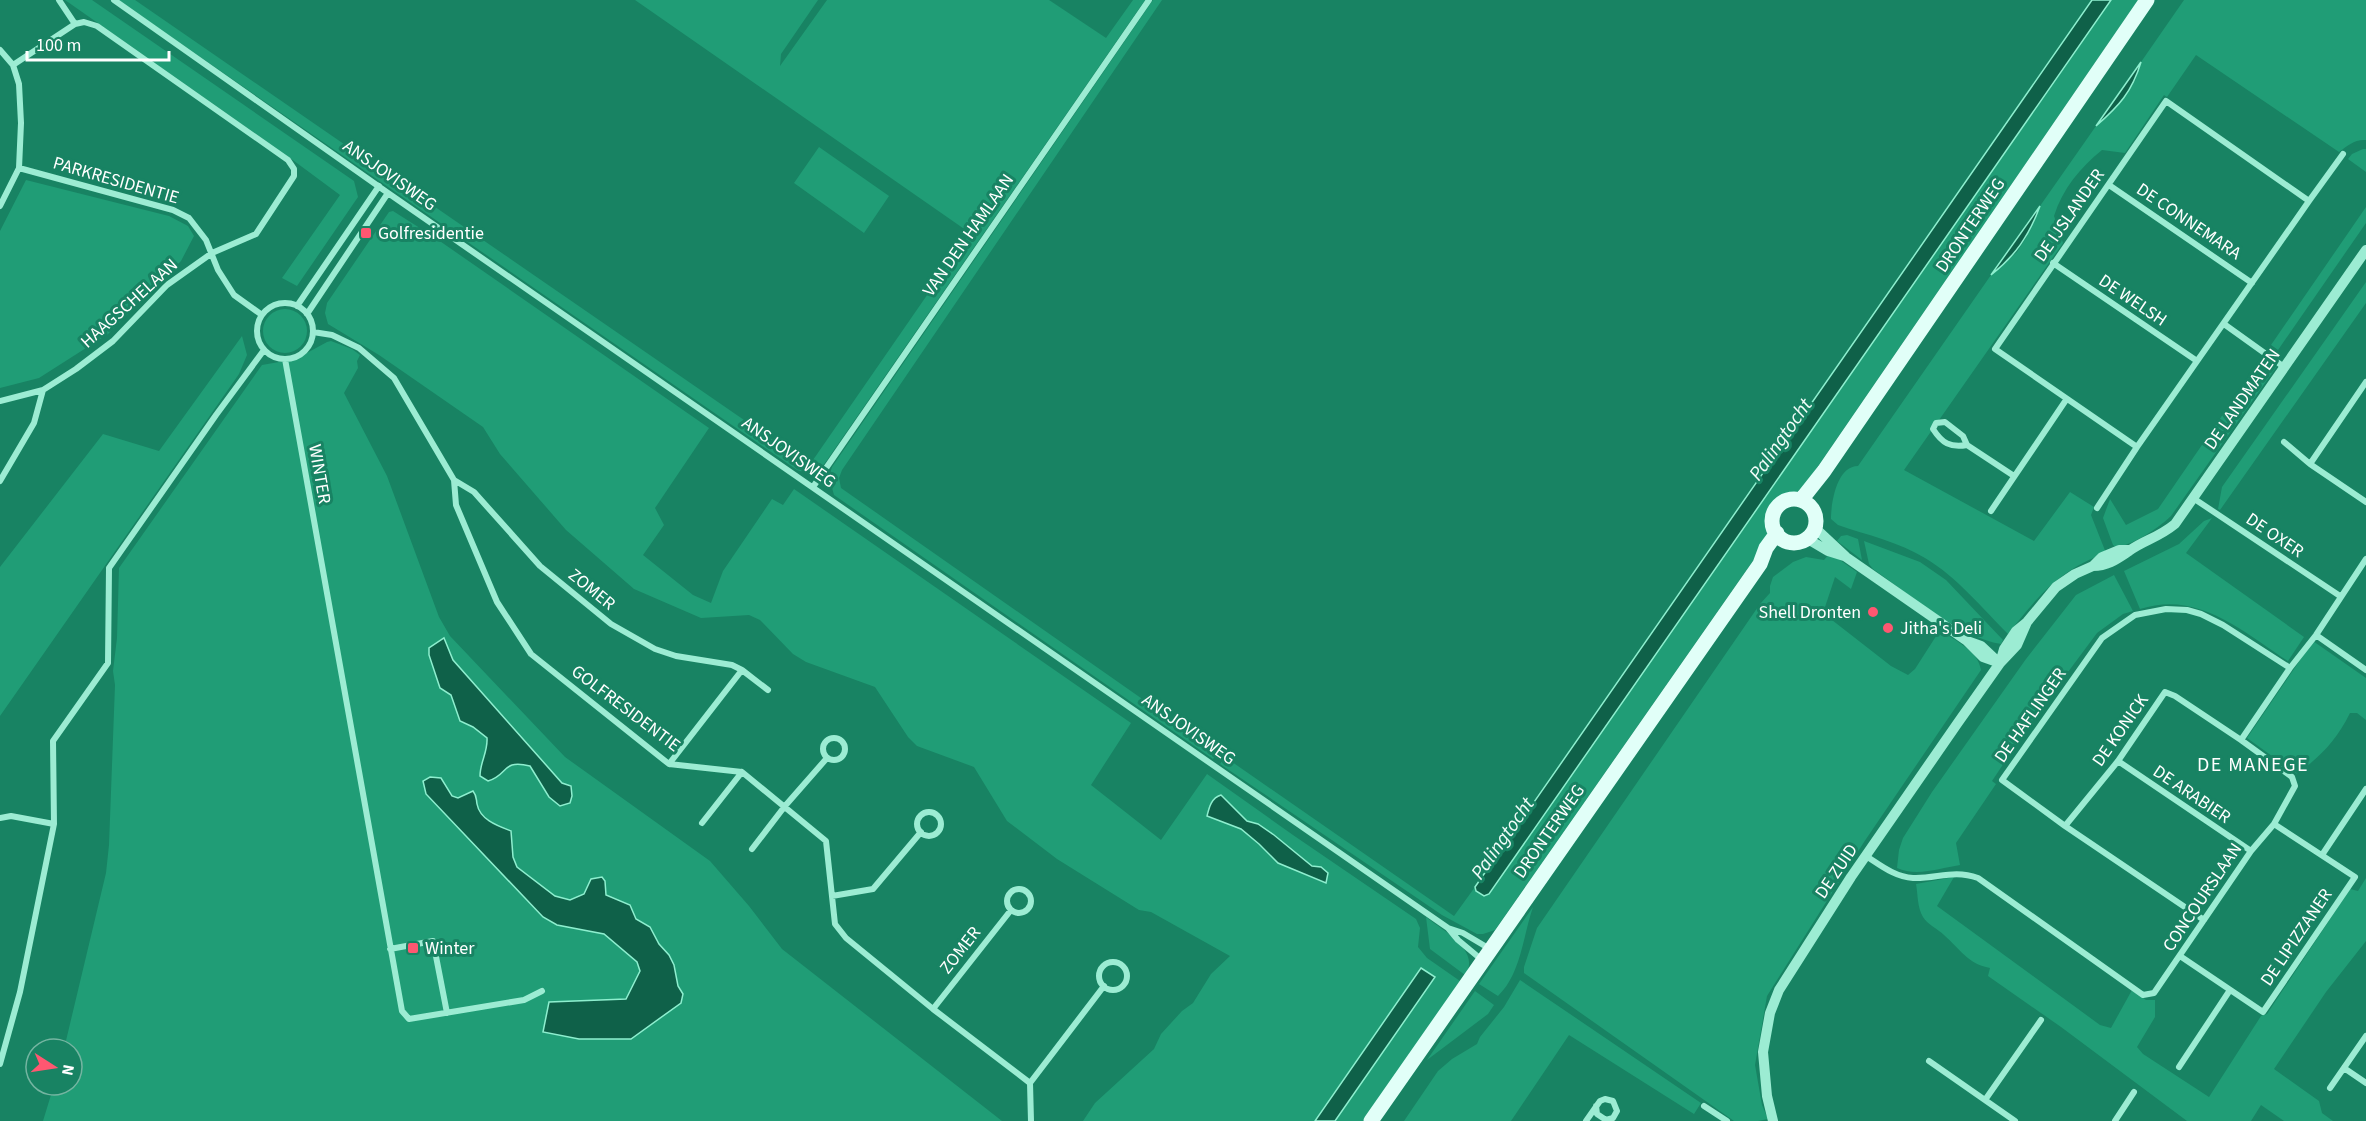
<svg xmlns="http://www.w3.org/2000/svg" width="2366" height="1121" font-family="'Source Sans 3',sans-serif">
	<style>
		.green { fill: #209d76; fill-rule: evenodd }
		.water { fill: #0f6149; stroke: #8eefcf; stroke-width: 1.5 }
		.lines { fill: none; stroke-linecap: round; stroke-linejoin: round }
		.minor { stroke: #9cecd3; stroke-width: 6 }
		.tertiary { stroke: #9cecd3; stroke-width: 10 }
		.primary { stroke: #e1fff8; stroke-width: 15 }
		.poi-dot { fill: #ff5771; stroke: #188363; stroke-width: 2 }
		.labels { text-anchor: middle; stroke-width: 6; stroke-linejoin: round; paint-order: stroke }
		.street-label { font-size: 18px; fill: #fff; stroke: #188363 }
		.poi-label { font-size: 18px; fill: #fff; stroke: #188363; text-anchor: start }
		.water-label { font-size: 20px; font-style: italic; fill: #f2fdfa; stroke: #188363 }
		.neighbourhood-label { font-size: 20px; letter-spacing: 1.5px; fill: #fff; stroke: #188363 }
	</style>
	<rect width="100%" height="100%" fill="#188363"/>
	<path class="green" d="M65 0H92L354 181 358 197 297 286 282 278 340 195 286 155Z
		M118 0H135L802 460H813L970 233 635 0H818L781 54 780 66 827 0H1049L1106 38 1133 0H1145L825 463C817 473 809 474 797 470Z
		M1153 0H1162L842 470 839 478 841 488 1218 752 1213 759 834 495 829 477 832 467Z
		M2111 0H2138L1803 488C1796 495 1785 494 1777 500 1764 512 1771 528 1766 542L1495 930 1483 934H1477L1442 915 1220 764 1225 757 1454 916 1475 887 1476 891 1484 896 1489 894Z
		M2184 0H2366V140C2355 139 2347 146 2339 152L2196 55 2167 97 2164 95 2125 153 2102 150C2080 168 2063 188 2054 216L2063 243 1904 470 2034 541 2070 492 2094 507 2091 515 2106 553C2059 570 2038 596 2008 634 1982 608 1957 577 1925 558 1899 542 1867 535 1838 525L1831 519C1831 502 1837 466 1858 466L1991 275 2017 252 2027 236 2040 206 2096 126 2115 109 2135 81 2141 62Z
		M819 147 889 196 864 233 794 183Z
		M2363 149H2366V172L2348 159 2352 154Z
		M26 180 169 216 188 226 194 236 181 261 108 334 39 378 0 388V231Z
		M2366 207V223L2278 350 2271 345Z
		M393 211 434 237 709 428 655 508 664 525 643 555 693 595 711 603 723 571 772 499 783 505 794 489 1131 723 1091 785 1161 840 1207 774 1293 835 1416 919 1420 928 1418 947 1427 958 1460 981 1363 1121H1335L1434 978 1421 968 1315 1121H1083L1095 1103 1154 1049 1161 1034 1182 1011 1193 1003 1211 974 1230 956 1151 912 1139 910 1057 859 1007 821 974 767 917 746 908 737 875 687 806 662 793 654 760 620 749 615 701 618 634 589 566 530 500 454 483 427 379 355 328 324 325 313 327 303 389 212ZM1221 795 1247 821 1274 835 1313 866 1321 867 1328 873 1322 882 1278 863 1259 844 1241 829 1207 816Z
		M2366 282V303L2220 510 2218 509 2222 487Z
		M263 331a22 22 0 1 1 44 0a22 22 0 1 1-44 0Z
		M242 336 247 355 239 374 0 716V567L103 434 159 451Z
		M331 341 352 349 360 355 357 361 358 368 344 393 387 476 439 617 450 636 565 757 710 861 749 906 782 949 1002 1121H43L54 1085H72V1049H64L106 873 109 845 115 685 113 671 117 638 119 568 262 365 296 359 327 342Z
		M2263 356 2277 366 2171 516C2155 531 2138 541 2117 548L2113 545 2103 518 2110 499 2126 525 2158 509Z
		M2212 518 2186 553 2304 637 2288 661C2242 631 2198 590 2140 609L2124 571 2179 544 2204 521Z
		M1847 535 1858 539 1862 560 1837 541 1841 536Z
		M1864 541 1920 562 1946 580 2003 640 2001 644C1961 638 1907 593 1873 569L1869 564Z
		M1830 553 1857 572 1851 589 1835 577 1823 613 1891 666 1908 675 1915 669 1940 630C1955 641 1978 650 1981 670L1864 842 1767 996 1755 1065 1762 1105 1768 1119 1758 1121H1734L1524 973V967L1537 928 1760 604 1770 593V586L1773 577 1793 562 1806 557 1824 560Z
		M2114 575 2133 611 2123 614 2097 633 2036 715 1992 781 1996 784 1956 843 1960 865C1940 868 1917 877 1897 868L1899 850 1903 838 1932 792 2026 659 2076 595Z
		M2313 641 2366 678V720L2357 713H2350C2336 741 2322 755 2297 774L2247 738Z
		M1954 877 1937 906 2100 1025 2111 1028 2132 990 2146 1000H2155V1017L2137 1047 2143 1054 2209 1097 2261 1016 2267 1014 2350 889 2358 891 2366 878V941L2326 992 2274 1069 2319 1101 2322 1113 2333 1121H2284L2261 1105 2251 1121H2187L2061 1027 1988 976 1990 968C1968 964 1960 949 1944 935 1938 929 1927 924 1923 917 1917 907 1918 894 1916 884Z
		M1533 907C1523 936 1521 974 1498 996L1479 984Z
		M1426 917C1442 930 1482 951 1465 975L1430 949Z
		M1520 980 1701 1103 1694 1114 1569 1035 1511 1121H1404L1438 1071 1452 1059 1477 1044 1480 1037 1504 1007Z
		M1475 991 1494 1005 1488 1014 1427 1060Z"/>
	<path class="water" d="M2092 0H2111L1489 894 1484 896 1476 891 1475 887Z
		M2141 62C2132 92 2119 106 2096 126Z
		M2040 206C2029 236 2015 256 1991 275Z
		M444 638 453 660 562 783 571 786 572 796 570 803 560 806 549 797 530 766C501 759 509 775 488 781L480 776C480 762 488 752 487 738L473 727 460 721 451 695 440 688 429 655V648Z
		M430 777 441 778 452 796 458 798 473 791C477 796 476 798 477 804 480 820 498 826 511 831L513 857 517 867 555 896 570 900 584 894 591 879 602 877 605 881 606 895 630 905 636 919 650 927 659 944 669 955 674 965 678 986 683 994 681 1003 631 1039H579L543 1032 549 1002 626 999 640 971 637 962 604 934 557 925 543 917 426 794 423 781Z
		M1221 795 1247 821 1258 824 1274 835 1312 866 1321 867 1328 873 1326 883 1278 863 1259 844 1241 829 1207 816C1209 808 1211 798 1221 795Z
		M1421 968 1435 977 1335 1121H1315Z"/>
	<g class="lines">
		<path class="minor" d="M59 0 75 24
			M114 0 388 193 1448 928 1458 940 1482 960
			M0 50 13 65 19 84 21 123 19 168 0 206
			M19 168 173 210 189 218 206 240 218 270 234 295 262 315
			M2109 185 2252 283
			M2309 201 2343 154
			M2053 263 2197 361
			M257 331a28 28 0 1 1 56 0a28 28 0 1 1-56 0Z
			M297 306 379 186
			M307 314 388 193
			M2224 324 2284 367
			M313 332 332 335 359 348 394 378 454 480 456 505 497 602 531 654 669 764 742 772 826 841 835 924 846 938 933 1009 1030 1083 1031 1121
			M285 359 402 1011 409 1019 524 1000 542 991
			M0 401 43 390 76 369 113 341 167 285 212 253 256 234 294 176V169L288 160 97 26 84 22 75 24 13 65
			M2284 442 2310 464 2366 502
			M1967 445C1950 448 1942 443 1933 429L1936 423 1945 422 1963 436 1967 445 2014 476
			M2310 464 2366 382
			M454 480 474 492 540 566 611 624 655 649 676 656 732 665 742 670 768 690
			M0 481 34 423 43 390
			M813 487 1149 0
			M2193 498 2340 596
			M2097 508 2137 447 2309 201 2166 101 1995 349 2137 447
			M1991 511 2066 400
			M2316 635 2366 670
			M823 749a11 11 0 1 1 22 0a11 11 0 1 1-22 0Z
			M2118 761 2251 851
			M669 764 742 670
			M917 824a12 12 0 1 1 24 0a12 12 0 1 1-24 0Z
			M0 818 11 816 54 824
			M702 823 742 772
			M2065 826 2118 761 2165 692 2175 696 2241 740
			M752 849 785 806 827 758
			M2322 855 2366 789
			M1866 856C1880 865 1895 877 1913 878 1937 879 1953 869 1978 878L2143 995 2154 993 2251 851 2274 824 2295 786 2292 777 2241 740 2290 668 2316 635 2366 559
			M1007 901a12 12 0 1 1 24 0a12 12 0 1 1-24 0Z
			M832 896 873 889 921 832
			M2204 920 2065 826 2002 780 2102 638 2135 615 2166 609 2187 610 2201 614 2223 625 2290 668
			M1448 928 1463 933 1490 949
			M390 949 433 941 447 1013
			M2180 956 2263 1012 2355 877 2274 824
			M1099 976a14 14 0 1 1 28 0a14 14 0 1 1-28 0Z
			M933 1009 1011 910
			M1929 1061 2015 1121
			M0 1064 20 992 54 824 53 741 108 663 109 568 216 415 264 350
			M2179 1067 2230 990
			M2344 1068 2366 1083
			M1030 1083 1104 986
			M2330 1088 2366 1036
			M1985 1100 2041 1020
			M1704 1106 1727 1121
			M1586 1121 1600 1101 1605 1099 1613 1101 1617 1111 1613 1118 1606 1120 1597 1114 1596 1106
			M2115 1121 2134 1092"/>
		<path class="tertiary" d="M1815 528 1846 557 1967 641 1983 657 2000 663
			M1806 538 1828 551 1844 556
			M2093 566C2108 566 2117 559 2129 551 2144 540 2158 538 2175 524L2366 250
			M1967 641 1981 646 1998 662
			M2000 663 2004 649 2016 631 2027 622 2056 587 2075 574 2093 566 2102 557 2119 550H2129
			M1773 1121 1767 1096 1763 1052 1770 1013 1779 990 1851 877 1957 724 2000 663 2017 645 2027 622"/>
		<path class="primary" d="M1772 521a22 22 0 1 1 44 0a22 22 0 1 1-44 0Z
			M1801 500 1824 471 2147 0
			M1371 1121 1760 564 1766 548 1777 533"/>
	</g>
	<g class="poi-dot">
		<rect x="360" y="227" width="12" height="12" rx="3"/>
		<circle cx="1873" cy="612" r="6"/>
		<circle cx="1888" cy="628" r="6"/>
		<rect x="407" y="942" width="12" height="12" rx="3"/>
	</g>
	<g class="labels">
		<g class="street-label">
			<text transform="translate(390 175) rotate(35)" y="6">ANSJOVISWEG</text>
			<text transform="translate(116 180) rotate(16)" y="6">PARKRESIDENTIE</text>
			<text transform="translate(2069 215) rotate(-55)" y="6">DE IJSLANDER</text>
			<text transform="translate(2189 221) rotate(34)" y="6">DE CONNEMARA</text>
			<text transform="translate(1970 225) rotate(-56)" y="6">DRONTERWEG</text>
			<text transform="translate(968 235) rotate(-55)" y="6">VAN DEN HAMLAAN</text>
			<text transform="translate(2133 300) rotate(34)" y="6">DE WELSH</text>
			<text transform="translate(129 303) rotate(-42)" y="6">HAAGSCHELAAN</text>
			<text transform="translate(2242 399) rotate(-55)" y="6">DE LANDMATEN</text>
			<text transform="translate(789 452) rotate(35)" y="6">ANSJOVISWEG</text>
			<text transform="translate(320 474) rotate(80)" y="6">WINTER</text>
			<text transform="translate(2275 535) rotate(34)" y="6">DE OXER</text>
			<text transform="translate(592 589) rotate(39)" y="6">ZOMER</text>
			<text transform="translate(626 708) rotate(37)" y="6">GOLFRESIDENTIE</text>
			<text transform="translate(2030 715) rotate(-55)" y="6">DE HAFLINGER</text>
			<text transform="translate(1189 729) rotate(35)" y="6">ANSJOVISWEG</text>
			<text transform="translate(2120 730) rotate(-55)" y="6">DE KONICK</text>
			<text transform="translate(2192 794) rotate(34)" y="6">DE ARABIER</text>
			<text transform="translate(1549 831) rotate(-55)" y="6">DRONTERWEG</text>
			<text transform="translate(1836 871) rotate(-56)" y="6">DE ZUID</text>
			<text transform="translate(2202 897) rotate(-56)" y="6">CONCOURSLAAN</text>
			<text transform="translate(2296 937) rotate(-56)" y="6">DE LIPIZZANER</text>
			<text transform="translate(960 950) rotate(-52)" y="6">ZOMER</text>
		</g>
		<g class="poi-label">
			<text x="378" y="239">Golfresidentie</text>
			<text x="1861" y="618" text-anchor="end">Shell Dronten</text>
			<text x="1900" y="634">Jitha's Deli</text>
			<text x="425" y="954">Winter</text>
		</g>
		<g class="water-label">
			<text transform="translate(1780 439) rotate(-55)" y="7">Palingtocht</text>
			<text transform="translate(1502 838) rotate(-55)" y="7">Palingtocht</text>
		</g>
		<g class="neighbourhood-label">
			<text x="2253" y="771">DE MANEGE</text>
		</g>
	</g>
	<g transform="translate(54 1067) rotate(102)"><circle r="28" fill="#188363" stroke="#74b5a1" stroke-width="1.5"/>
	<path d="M0-4.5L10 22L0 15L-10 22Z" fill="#ff5771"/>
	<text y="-9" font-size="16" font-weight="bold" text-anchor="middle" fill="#ffffff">N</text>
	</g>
	<path d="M27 51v9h142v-9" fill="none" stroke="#ffffff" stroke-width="3"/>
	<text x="36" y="51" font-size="18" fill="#ffffff" stroke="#188363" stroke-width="4.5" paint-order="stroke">100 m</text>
</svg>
